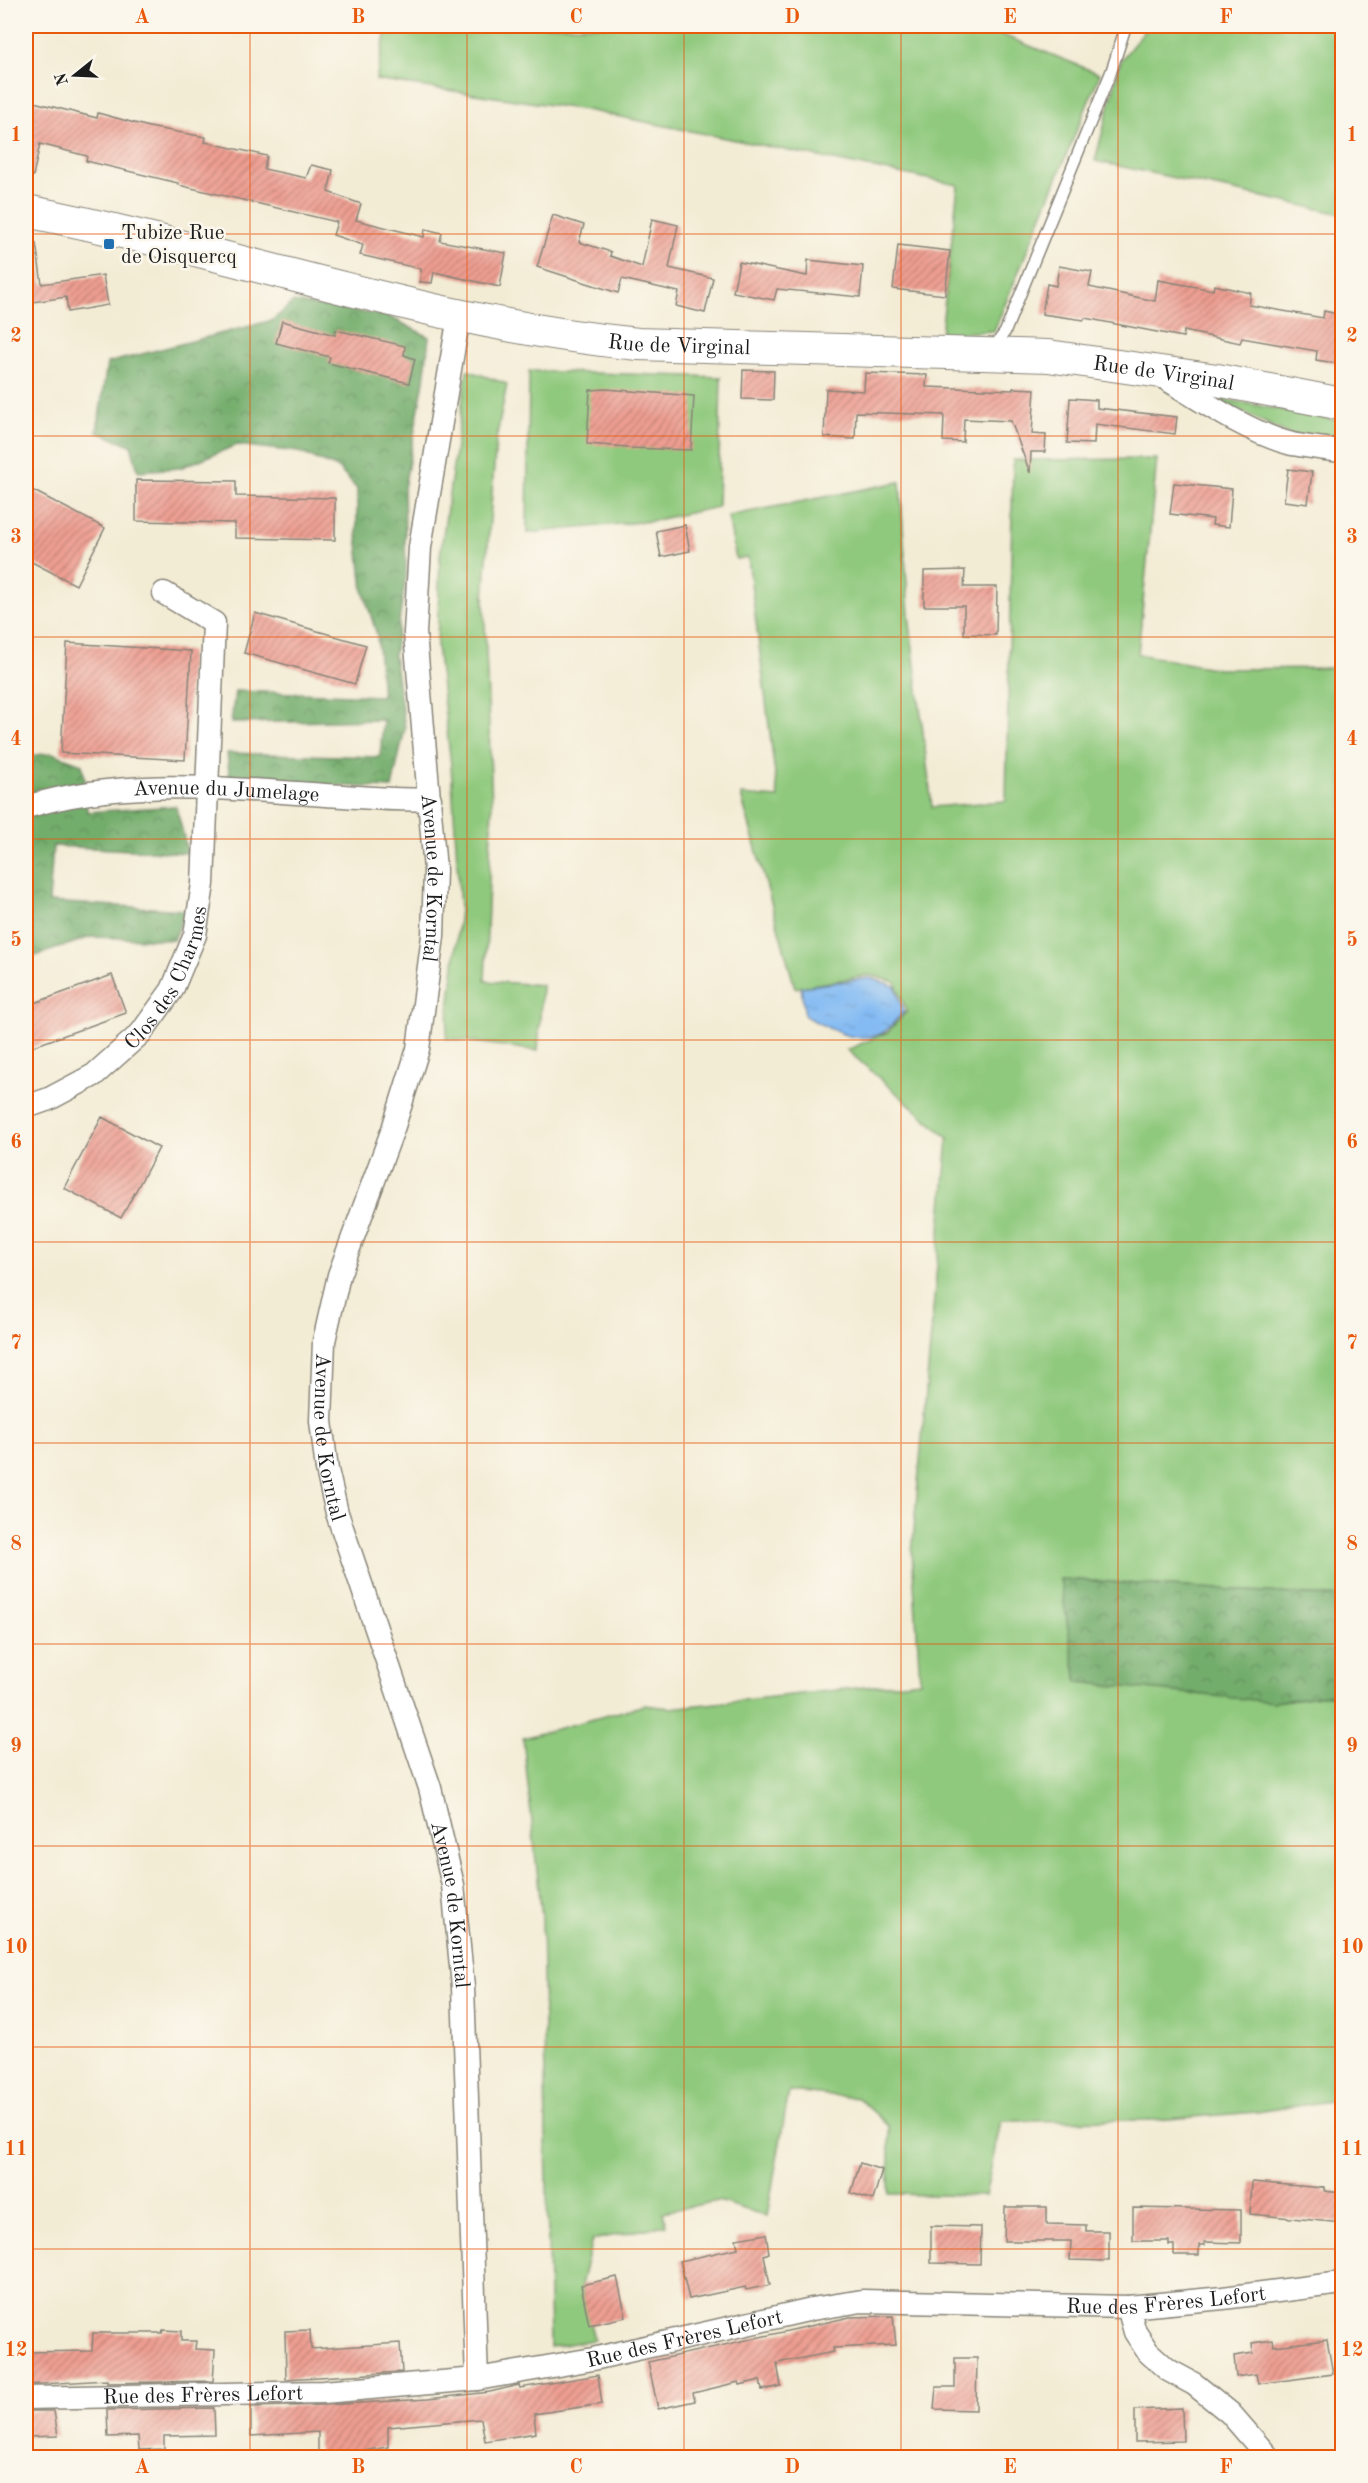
<svg xmlns="http://www.w3.org/2000/svg" width="1368" height="2483" font-family="'Old Standard TT',serif">
	<style>
		.green { fill: #8fc97d; stroke: #56724c; stroke-width: 1.5 }
		.forest { fill: url(#forest-crowns); stroke: #486444; stroke-width: 1.5 }
		.water { fill: url(#water-ripples); stroke: #506c88; stroke-width: 1.5 }
		.building { fill: url(#building-hatch) }
		.lines { fill: none; stroke-linecap: round; stroke-linejoin: round }
		.lane-casing { stroke: #888478; stroke-width: 13 }
		.street-casing { stroke: #888478; stroke-width: 25 }
		.secondary-casing { stroke: #888478; stroke-width: 34 }
		.lane { stroke: #fff; stroke-width: 10 }
		.street { stroke: #fff; stroke-width: 22 }
		.secondary { stroke: #fff; stroke-width: 32 }
		.grid { fill: none; stroke: #e8590c; stroke-width: 1.5; stroke-opacity: 0.55 }
		.poi-dot { fill: #1f6fb2; stroke: #fbf7ec; stroke-width: 2 }
		.labels { text-anchor: middle; stroke-width: 5; stroke-linejoin: round; paint-order: stroke }
		.poi-label { font-size: 21px; fill: #1c1c1c; stroke: #fbf7ec; text-anchor: start }
		.street-label { font-size: 21px; fill: #1c1c1c; stroke: #fbf7ec }
		.neatline { fill: none; stroke: #e8590c; stroke-width: 2 }
		.grid-label { font-size: 20px; text-anchor: middle; font-weight: bold; fill: #e8590c }
	</style>
	<defs>
		<pattern id="forest-crowns" width="20" height="18" patternUnits="userSpaceOnUse" patternTransform="scale(1.5)"><rect width="20" height="18" fill="#73ad6c"/><path d="M2 6a3 3 0 1 1 6 0M12 15a3 3 0 1 1 6 0" fill="none" stroke="#5e8c58"/></pattern>
		<pattern id="water-ripples" width="26" height="14" patternUnits="userSpaceOnUse" patternTransform="scale(1.5)"><rect width="26" height="14" fill="#84bbf3"/><path d="M2 4q2-2 4 0t4 0M15 11q2-2 4 0t4 0" fill="none" stroke="#71a0d0"/></pattern>
		<pattern id="building-hatch" width="6" height="6" patternUnits="userSpaceOnUse" patternTransform="scale(1.5)"><rect width="6" height="6" fill="#ee9e92"/><path d="M-1 1l2-2M0 6l6-6M5 7l2-2" fill="none" stroke="#c08076"/></pattern>
	</defs>
	<rect width="100%" height="100%" fill="#fbf7ec"/>
	<filter id="ink" filterUnits="userSpaceOnUse"><feTurbulence type="fractalNoise" baseFrequency=".0167" numOctaves="2"/><feDisplacementMap in="SourceGraphic" scale="12" xChannelSelector="R" yChannelSelector="G"/><feConvolveMatrix kernelMatrix="1 2 1 2 8 2 1 2 1" color-interpolation-filters="sRGB"/></filter>
	<filter id="wash" filterUnits="userSpaceOnUse"><feTurbulence type="fractalNoise" baseFrequency=".008" numOctaves="4" result="noise"/><feDisplacementMap in="SourceGraphic" scale="24" xChannelSelector="R" yChannelSelector="G"/><feGaussianBlur stdDeviation="1.35" result="paint"/><feColorMatrix in="noise" values="0 0 0 0 0 0 0 0 0 0 0 0 0 0 0 0 0 1.4 0 .05"/><feComposite in="paint" operator="in"/></filter>
	<g filter="url(#wash)">
		<rect width="100%" height="100%" fill="#f3ecd5"/>
		<path class="green" d="M387 26H980L1100 74 994 331 941 334 958 185 586 110 376 80Z
			M1148 26H1342V214L1095 161 1121 60Z
			M467 370 507 384 496 440 484 599 492 804 485 981 542 985 538 1051 446 1038 460 909 451 765 437 646 440 556Z
			M529 371 721 377 718 507 651 521 527 533Z
			M1211 397 1342 421V443L1293 436Z
			M1157 459 1138 654 1218 669 1342 668V1597L1060 1579 1273 1702 1342 1693V2099L1257 2112 1155 2120 1001 2121 985 2196 889 2194V2126L858 2098 789 2091 767 2216 718 2201 663 2212 666 2225 592 2240 581 2285 594 2340 550 2347 542 1918 523 1738 645 1705 670 1708 920 1681 912 1552 948 1138 847 1050 888 1032 907 1011 895 982 870 975 795 988 741 795 778 798 748 558 736 559 728 516 900 482 909 615 932 807 1006 801 1013 460Z"/>
		<path class="forest" d="M293 302 388 316 429 337 424 381 404 488 406 575 394 656 405 728 392 788 230 781 227 753 380 757 383 720 231 723 235 691 382 696 377 635 363 590 357 533V489L338 468 299 452 237 445 180 468 138 471 131 445 97 432 107 363 273 320Z
			M52 753 82 764 85 781 87 812 176 806 188 853 53 846 49 902 185 910 174 940 91 937 26 959V882L28 878 26 870V759L28 756Z
			M1060 1579 1342 1597V1693L1273 1702 1077 1682Z"/>
		<path class="water" d="M870 978 895 986 904 1012C898 1017 893 1024 888 1029 862 1050 829 1028 805 1016L801 987Z"/>
		<g id="blocks">
			<path class="building" d="M26 100 97 118 98 113 149 127 206 137 205 142 267 156 264 169 306 178 311 165 333 170 328 192 361 204 356 220 424 237 425 229 442 233 440 241 506 253 500 287 434 272 432 283 420 282 421 269 360 255 363 245 333 235 337 222 178 185V183L86 161 87 156 40 144 33 176H26Z
				M553 215 584 225 579 242 611 252 610 256 642 267 652 219 678 225 669 268 713 278 705 313 676 306 679 292 622 279 618 293 537 267Z
				M36 243 42 284 103 275 108 305 68 312 66 297 26 303V244Z
				M898 245 950 251 945 295 893 289Z
				M808 260 863 266 860 297 777 289 774 300 733 292 739 262 807 276Z
				M1059 266 1092 272 1089 287 1155 301 1158 280 1213 290 1214 285 1251 293 1249 305 1323 318 1324 311 1342 315V364L1316 360 1317 351 1242 338 1240 343 1184 331 1183 337 1085 318 1084 320 1042 314 1047 284 1056 286Z
				M282 321 335 335 336 330 405 346 404 355 415 359 409 383 328 363 330 357 276 343Z
				M743 370 774 371 773 400 742 399Z
				M865 373 927 375 926 387 1013 390V388L1035 389 1032 434 1046 435 1045 452H1031L1030 473 1011 421 964 419 963 442 943 441 944 415 856 412 855 439 824 437 826 389 864 391Z
				M606 389 694 396 691 450 627 448V447L587 444 590 390Z
				M1070 398 1097 400V408L1177 417 1175 434 1095 424 1094 444 1067 443Z
				M1288 469 1312 472 1308 504 1284 501Z
				M136 480 236 481V496L335 498V540L235 538V523L136 521Z
				M1174 483 1232 489 1229 527 1212 525 1213 519 1170 514Z
				M34 491 105 528 76 585 26 559V508Z
				M685 525 690 551 661 557 656 531Z
				M965 570 964 587H997L996 635 964 634V606H924V571Z
				M255 613 366 645 355 684 244 653Z
				M67 643 191 651 185 760 61 753Z
				M112 975 126 1013 26 1049V1006Z
				M102 1117 159 1148 121 1218 64 1188Z
				M860 2163 882 2170 873 2200 851 2193Z
				M1252 2182 1324 2188V2191L1342 2193V2223L1250 2214Z
				M1005 2207H1047V2224L1086 2225V2231H1109V2261L1070 2260 1071 2241H1004Z
				M1133 2208 1241 2210V2243L1205 2242V2245H1199V2255H1174V2245H1169V2241H1133Z
				M931 2226 981 2227 980 2264 931 2263Z
				M766 2234 769 2253 764 2255 770 2285 746 2290 745 2287 689 2299 680 2261 738 2248 736 2239Z
				M617 2277 626 2317 589 2325 581 2285Z
				M893 2316 896 2345 833 2348 834 2352 777 2363 781 2386 762 2390 760 2380 740 2385 739 2382 693 2393 695 2401 658 2409 648 2362 850 2317Z
				M163 2330 181 2331V2341H196L195 2349 215 2350 213 2381 107 2383V2380L26 2385V2352L92 2351 93 2333H162Z
				M310 2330 311 2349 400 2343 402 2372 286 2379 285 2331Z
				M1273 2340 1274 2346 1327 2340 1333 2374 1258 2384 1256 2374 1236 2377 1234 2356 1253 2353 1252 2343Z
				M955 2358H977L976 2410 934 2409 936 2387H955Z
				M598 2375 602 2404 534 2414 536 2433 485 2441 481 2419 388 2427V2447L343 2454 344 2457H318V2432L251 2436V2407L324 2405 428 2399 490 2392 519 2385 520 2388Z
				M214 2408 215 2435 164 2436V2449L139 2450 138 2436 108 2437 107 2410Z
				M1182 2408 1183 2441 1135 2442V2410Z
				M26 2411H54L58 2436 27 2437Z"/>
		</g>
	</g>
	<g filter="url(#ink)">
		<use href="#blocks" fill-opacity="0" stroke="#888478" stroke-width="1.5"/>
		<g class="lines">
			<g class="lane-casing">
				<path id="lane" d="M992 349 1005 332 1111 72 1126 26"/>
			</g>
			<g class="street-casing">
				<g id="street">
					<path id="s1" d="M459 316 420 547 415 633 435 870 433 936 418 1049 393 1129 339 1275 324 1341 321 1421 327 1470 337 1513 430 1788 453 1885 463 1987 477 2379"/>
					<path d="M1160 375C1199 399 1248 433 1292 444 1308 447 1326 449 1342 451"/>
					<path id="s2" d="M26 807C129 775 237 790 343 796 372 798 401 801 430 799"/>
					<path id="s3" d="M26 1107 49 1099 94 1075 141 1033 172 990 195 935 203 884 214 623 164 593"/>
					<path d="M1128 2307 1135 2332 1148 2352 1168 2370 1194 2384 1230 2413 1269 2458"/>
					<path id="s4" d="M26 2398 323 2392 477 2379 593 2359 812 2309 862 2301 1128 2307 1223 2298 1342 2283"/>
				</g>
			</g>
			<g class="secondary-casing">
				<g id="secondary">
					<path id="s5" d="M26 211C231 251 429 324 638 344L1048 356 1217 380 1342 404"/>
				</g>
			</g>
			<use href="#lane" class="lane"/>
			<use href="#street" class="street"/>
			<use href="#secondary" class="secondary"/>
		</g>
	</g>
	<path class="grid" d="M250 26V2458M467 26V2458M684 26V2458M901 26V2458M1118 26V2458M26 234H1342M26 436H1342M26 637H1342M26 839H1342M26 1040H1342M26 1242H1342M26 1443H1342M26 1644H1342M26 1846H1342M26 2047H1342M26 2249H1342"/>
	<rect class="poi-dot" x="103" y="238" width="12" height="12" rx="3"/>
	<g class="labels">
		<g class="poi-label">
			<text x="121" y="239">Tubize Rue<tspan x="121" dy="24">de Oisquercq</tspan></text>
		</g>
		<g class="street-label">
			<text dy="7" stroke="none"><textPath href="#s5" startOffset="668">Rue de Virginal</textPath></text>
			<text dy="7" stroke="none"><textPath href="#s5" startOffset="1154">Rue de Virginal</textPath></text>
			<text dy="7" stroke="none"><textPath href="#s2" startOffset="202">Avenue du Jumelage</textPath></text>
			<text dy="7" stroke="none"><textPath href="#s1" startOffset="566">Avenue de Korntal</textPath></text>
			<text dy="7" stroke="none"><textPath href="#s3" startOffset="200">Clos des Charmes</textPath></text>
			<text dy="7" stroke="none"><textPath href="#s1" startOffset="1142">Avenue de Korntal</textPath></text>
			<text dy="7" stroke="none"><textPath href="#s1" startOffset="1628">Avenue de Korntal</textPath></text>
			<text dy="7" stroke="none"><textPath href="#s4" startOffset="1149">Rue des Frères Lefort</textPath></text>
			<text dy="7" stroke="none"><textPath href="#s4" startOffset="663">Rue des Frères Lefort</textPath></text>
			<text dy="7" stroke="none"><textPath href="#s4" startOffset="177">Rue des Frères Lefort</textPath></text>
		</g>
	</g>
	<rect width="1368" height="2483" fill="none" stroke="#fbf7ec" stroke-width="66"/>
	<g transform="translate(75 75) rotate(252)" stroke="#fbf7ec" stroke-width="4.5" paint-order="stroke">
	<path d="M0-4.5L10 22L0 15L-10 22Z" fill="#1c1c1c"/>
	<text y="-9" font-size="16" font-weight="bold" text-anchor="middle" fill="#1c1c1c">N</text>
	</g>
	<rect x="33" y="33" width="1302" height="2417" class="neatline"/>
	<g class="grid-label">
		<text x="142" y="23">A</text>
		<text x="358" y="23">B</text>
		<text x="576" y="23">C</text>
		<text x="792" y="23">D</text>
		<text x="1010" y="23">E</text>
		<text x="1226" y="23">F</text>
		<text x="16" y="141">1</text>
		<text x="1352" y="141">1</text>
		<text x="16" y="342">2</text>
		<text x="1352" y="342">2</text>
		<text x="16" y="543">3</text>
		<text x="1352" y="543">3</text>
		<text x="16" y="745">4</text>
		<text x="1352" y="745">4</text>
		<text x="16" y="946">5</text>
		<text x="1352" y="946">5</text>
		<text x="16" y="1148">6</text>
		<text x="1352" y="1148">6</text>
		<text x="16" y="1349">7</text>
		<text x="1352" y="1349">7</text>
		<text x="16" y="1550">8</text>
		<text x="1352" y="1550">8</text>
		<text x="16" y="1752">9</text>
		<text x="1352" y="1752">9</text>
		<text x="16" y="1953">10</text>
		<text x="1352" y="1953">10</text>
		<text x="16" y="2155">11</text>
		<text x="1352" y="2155">11</text>
		<text x="16" y="2356">12</text>
		<text x="1352" y="2356">12</text>
		<text x="142" y="2473">A</text>
		<text x="358" y="2473">B</text>
		<text x="576" y="2473">C</text>
		<text x="792" y="2473">D</text>
		<text x="1010" y="2473">E</text>
		<text x="1226" y="2473">F</text>
	</g>
</svg>
